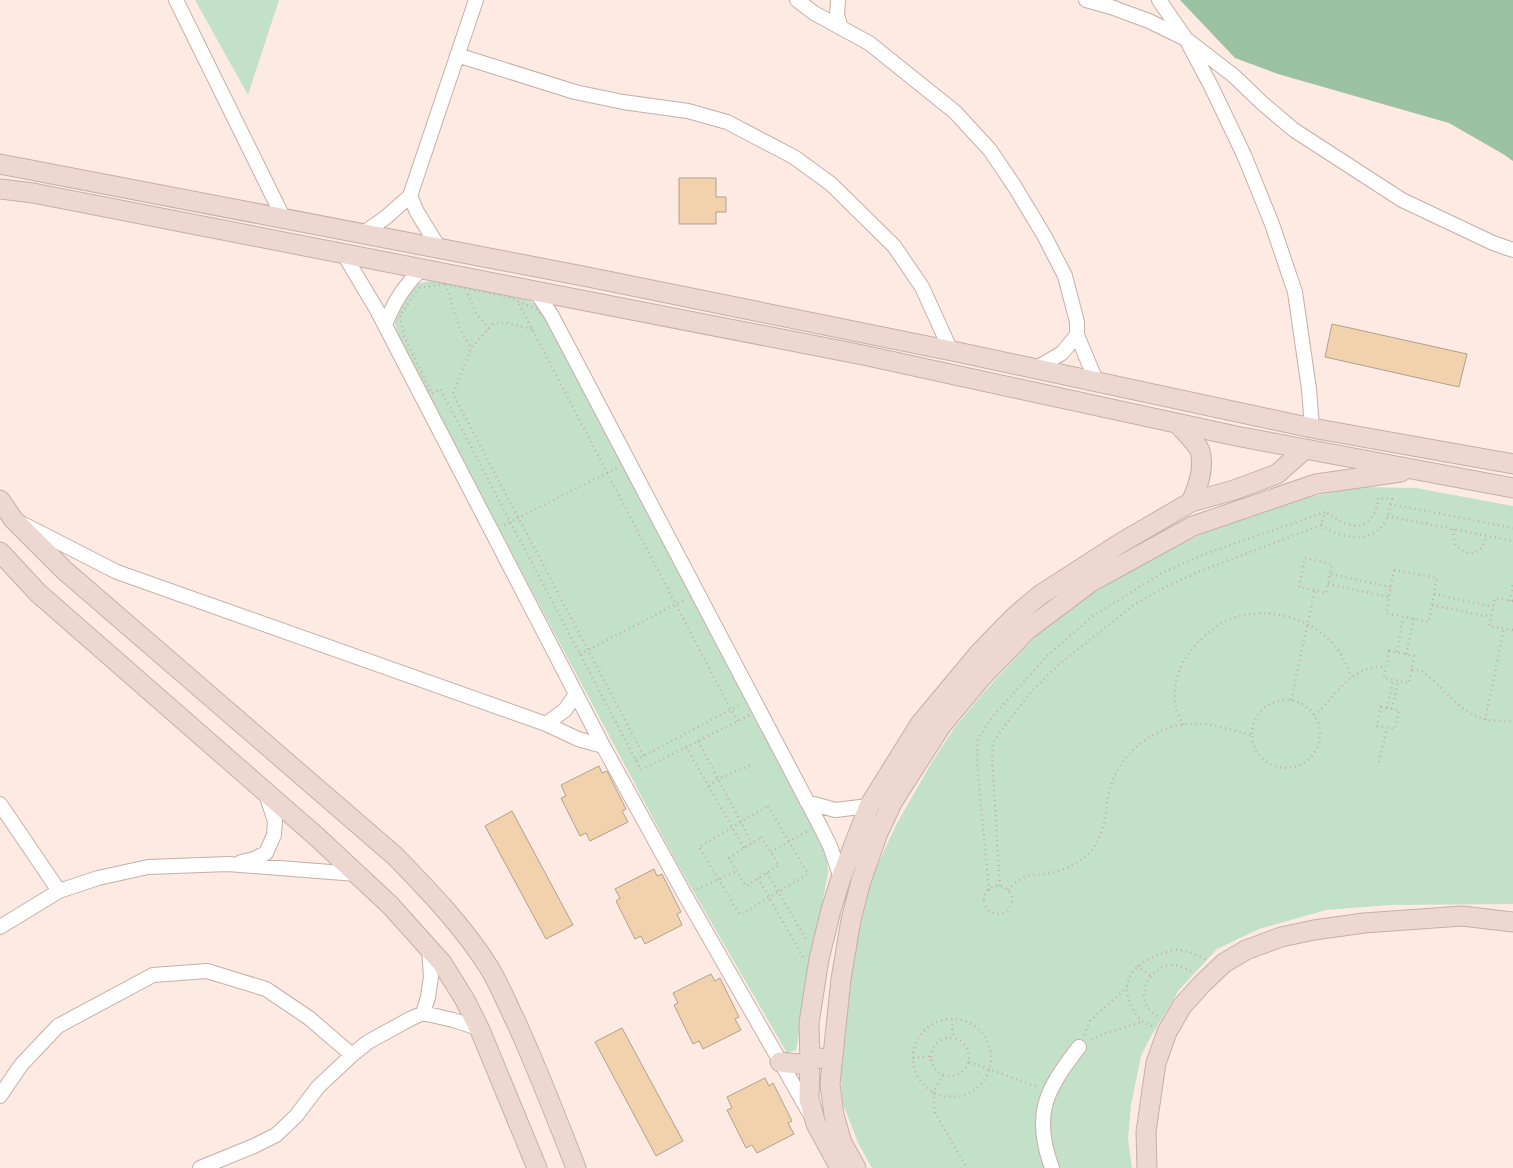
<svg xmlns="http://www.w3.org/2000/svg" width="1513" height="1168" font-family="'Exo 2',sans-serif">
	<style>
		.green { fill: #c3e0c9 }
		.forest { fill: #9bc2a3 }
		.building { fill: #f1d2ac; stroke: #afa190 }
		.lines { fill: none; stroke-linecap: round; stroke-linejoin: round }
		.street-casing { stroke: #c5afa6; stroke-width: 16 }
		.secondary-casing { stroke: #c5afa6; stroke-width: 21 }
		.path { stroke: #c1b1ab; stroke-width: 2.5; stroke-dasharray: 1 4; stroke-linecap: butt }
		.street { stroke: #fff; stroke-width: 14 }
		.secondary { stroke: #edd8d1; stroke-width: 19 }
	</style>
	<rect width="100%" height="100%" fill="#fdeae2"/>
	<path class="green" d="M195 0H279L248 95Z
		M432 281 519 297 536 304 549 317 826 849 828 872 796 1050 787 1053 677 863 408 358C404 347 392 326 395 315 399 304 408 293 415 284Z
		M1357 487 1416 488 1513 506V904L1389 905 1326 910 1259 929 1217 949 1179 990 1150 1038 1141 1056 1131 1105 1128 1139 1132 1168H872L858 1143 842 1101 840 1056 853 958 872 877 896 825 932 762 955 727 985 691 1035 637 1092 594 1141 564 1202 534 1301 499Z"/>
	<path class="forest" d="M1180 0H1513V161L1503 154 1449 123 1278 74 1235 58Z"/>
	<path class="building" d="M679 178H716V197H726V212H716V224H679Z
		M1332 324 1467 354 1459 387 1325 357Z
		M599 766 602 773 607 771 626 809 622 811 628 822 590 841 586 833 580 836 561 798 566 796 561 785Z
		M512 811 573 925 546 939 485 826Z
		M654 869 657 876 662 874 681 912 677 914 682 925 645 944 641 936 635 939 616 901 620 898 615 889Z
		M711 974 715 981 720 978 739 1017 735 1019 741 1030 703 1049 699 1041 693 1044 674 1005 678 1003 673 993Z
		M622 1028 683 1141 656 1156 595 1042Z
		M765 1078 769 1086 773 1083 792 1121 788 1123 794 1134 757 1153 752 1145 746 1148 727 1110 732 1108 727 1097Z"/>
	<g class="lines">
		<g class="street-casing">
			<path id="street" d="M176 0 284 219
				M797 0 814 13 869 43 955 112 990 150 1015 187 1045 237 1065 276 1077 322V335
				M838 0 837 15 841 28
				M1086 0 1111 7 1149 21 1186 39 1234 76 1262 103 1294 130 1402 200 1493 243 1513 250
				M1159 0 1186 39 1211 86 1244 155 1272 224 1295 292 1309 389 1312 428
				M457 55 575 92 623 102 688 111 727 122 794 157 831 184 894 246 922 287 951 351
				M410 196 417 212 439 248
				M362 234 385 218 410 196 476 0
				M343 253 377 310 603 746 685 895 809 1112
				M535 290 552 316 819 824 830 846 841 878
				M385 325C395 300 403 288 422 268
				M1035 369 1062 353 1077 335 1097 383
				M23 524 117 572 546 724 578 739 603 746
				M546 724 565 710 576 694
				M807 802 835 810 869 806
				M0 804 59 891
				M241 862 254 859 266 853 274 835 275 821 266 794
				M0 927 59 891 98 878 148 867 228 864 356 874
				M423 1013 428 997 431 977 429 949
				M0 1096 21 1065 58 1026 153 975 207 971 266 989 309 1018 352 1055
				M200 1168 254 1146 276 1135 296 1116 318 1087 352 1055 368 1042 410 1019 423 1013 453 1020 478 1028
				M1052 1168C1032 1114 1046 1090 1079 1047"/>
		</g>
		<g class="secondary-casing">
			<path id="secondary" d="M0 164 588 277 962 353 1312 428 1513 464
				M0 189 33 193 863 355 1236 436 1513 488
				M1177 423C1183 430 1197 443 1200 451 1205 468 1198 487 1191 502
				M0 500 13 519 64 570 395 856C429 891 464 927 490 969 500 986 508 1006 517 1024 538 1071 557 1119 576 1168
				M0 552 38 593 317 837 390 905 442 963 465 1000 480 1030 537 1168
				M780 1062 798 1064 820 1058
				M840 1168 816 1124 809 1099 810 1060 809 1023 819 959 831 910 841 878 869 806 920 724 980 652 1014 617 1040 595 1119 544 1191 502 1234 490 1277 474 1305 449
				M856 1168 842 1143 834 1115 830 1084 841 979 851 920 861 881 878 833 893 801 941 726 980 679 1027 630 1091 582 1193 526 1316 484 1401 472
				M1147 1168 1146 1132 1152 1090 1156 1063 1167 1032 1182 1006 1202 984 1224 963 1246 950 1281 937 1314 930 1364 923 1462 916 1513 922"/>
		</g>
		<path class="path" d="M445 284 508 297 536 309 547 320 754 713 641 770 443 394 440 389 432 394 404 336 400 315 419 288Z
			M447 289 460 329 471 348
			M468 294 475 312 489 329
			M519 304 731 710 738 721
			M532 329 507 323H494L471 348 453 394 644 756
			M1390 504 1513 528
			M1387 516 1513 541
			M504 525 617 468
			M1454 529C1453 546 1455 547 1470 554 1482 550 1483 548 1486 536
			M1305 558 1332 564 1326 593 1299 587Z
			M1394 570 1437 578 1429 622 1386 613Z
			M1331 574 1391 587
			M1328 584 1389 597
			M1434 594 1493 607
			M1510 601 1513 583
			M1513 601 1495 598 1489 626 1513 630
			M1432 605 1491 617
			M1389 651 1414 656 1409 683 1384 678Z
			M1397 652 1403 617
			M580 654 686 599
			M1406 654 1414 619
			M1412 669 1422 671 1429 677C1461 704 1466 724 1513 721
			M1252 734a34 34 0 1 1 68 0a34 34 0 1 1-68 0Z
			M1291 700 1315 590
			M1381 707 1399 710 1395 729 1377 726Z
			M1387 708 1393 680
			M1392 709 1398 682
			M1314 715C1336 697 1352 663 1386 667
			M1485 720 1504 629
			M1183 725C1180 719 1177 713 1176 707 1172 690 1178 669 1187 656 1197 642 1209 630 1224 622 1261 603 1313 616 1338 650 1344 659 1348 668 1352 677
			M698 741 752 843
			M686 747 744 848
			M636 760 741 704
			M1379 762 1387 728
			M709 786 718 779 754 764
			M768 806 808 874 740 915 699 847Z
			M761 837 779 865 746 886 729 858Z
			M771 852 807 831
			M767 873 806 939
			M758 878 803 957
			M1000 886 992 758 993 743 1000 732 1032 691 1058 665 1134 605 1159 590 1203 570 1321 525
			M984 900a14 14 0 1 1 28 0a14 14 0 1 1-28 0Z
			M697 889 737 871
			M989 890 977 764 978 739 993 716 1047 656 1093 616 1162 573 1205 554 1325 512 1321 525C1340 538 1370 546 1385 522 1389 515 1390 507 1392 499L1378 498C1378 513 1367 530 1350 525 1340 523 1334 515 1325 512
			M1008 890C1012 886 1017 881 1023 878 1029 875 1038 875 1045 874 1062 871 1077 865 1089 853 1105 837 1105 813 1109 793 1116 759 1146 732 1179 725 1203 720 1228 729 1251 735
			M1137 966 1151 976
			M1157 1016C1154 1014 1150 1011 1148 1008 1136 991 1153 964 1173 965 1179 965 1186 969 1191 971
			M952 1019 953 1038
			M913 1058a39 39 0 1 1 78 0a39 39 0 1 1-78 0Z
			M1152 1026C1140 1021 1139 1019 1133 1009 1117 980 1135 963 1161 954 1166 952 1174 949 1179 950 1188 951 1197 955 1205 959
			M1084 1035 1090 1021 1127 987
			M931 1057a19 19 0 1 1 38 0a19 19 0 1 1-38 0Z
			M1092 1040 1103 1034 1141 1022
			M913 1058 931 1056
			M969 1062 1038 1087
			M943 1075 933 1092 935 1113 967 1168"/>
		<use href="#street" class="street"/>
		<use href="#secondary" class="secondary"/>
	</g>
</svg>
